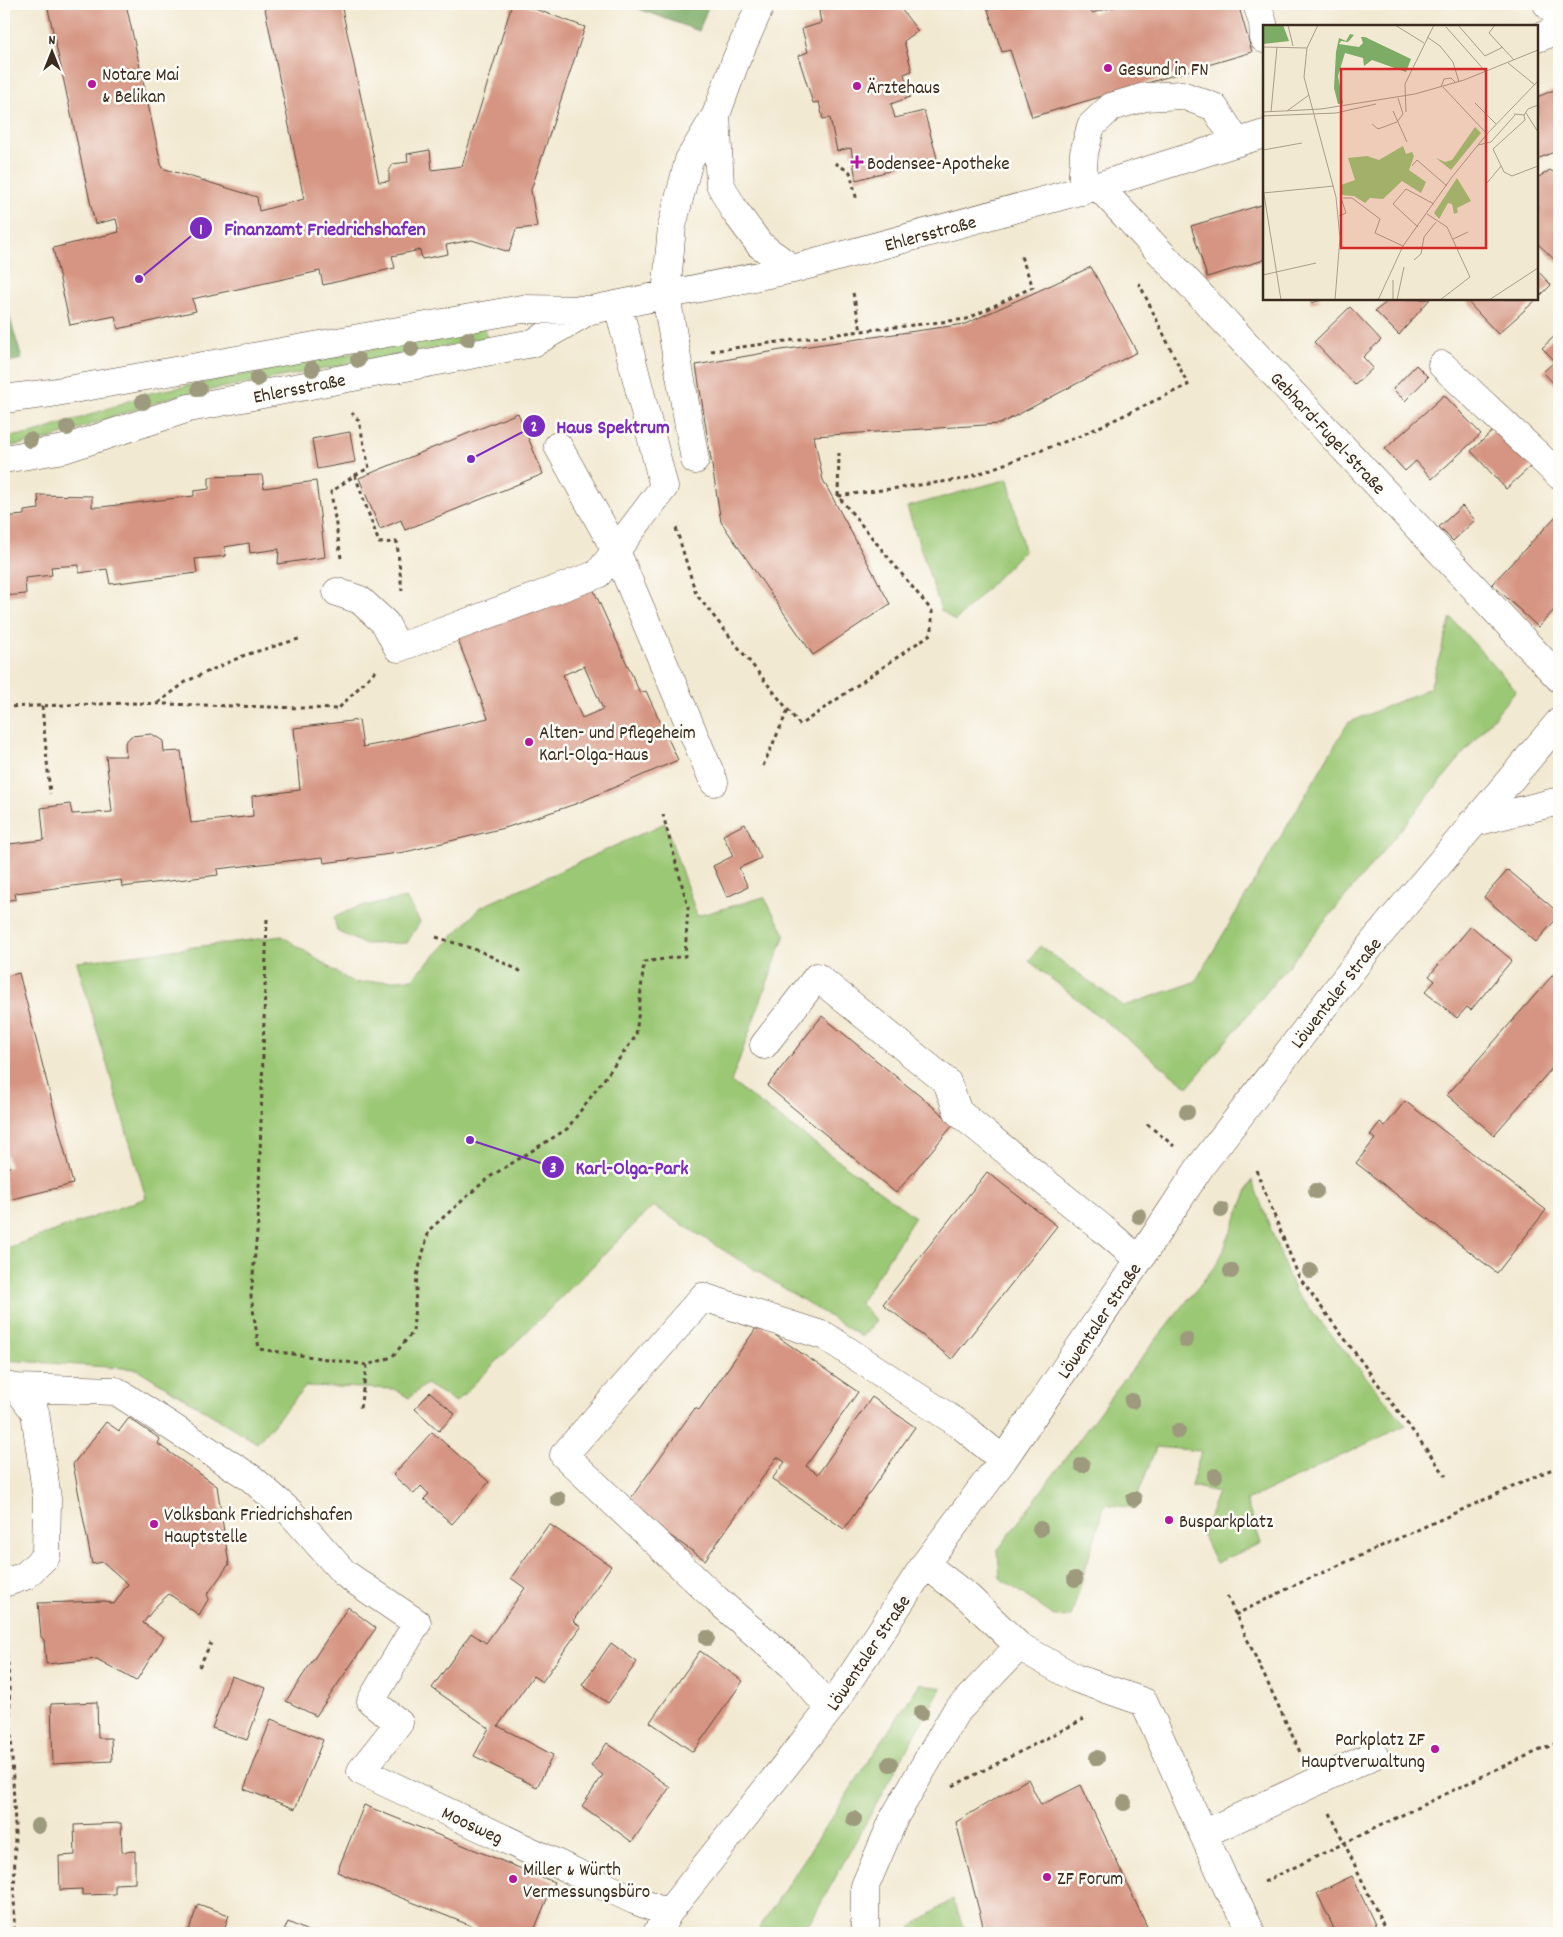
<svg xmlns="http://www.w3.org/2000/svg" width="1563" height="1937" font-family="Dekko,sans-serif">
	<style>
		.green { fill: #9bc875; stroke: #6b794a }
		.forest { fill: #7cac66; stroke: #5c6b42 }
		.building { fill: #d69582; fill-rule: evenodd }
		.lines { fill: none; stroke-linecap: round; stroke-linejoin: round }
		.minor-casing { stroke: #564739; stroke-width: 29 }
		.path { stroke: #564739; stroke-width: 3; stroke-dasharray: 4 4; stroke-linecap: butt }
		.minor { stroke: #fff; stroke-width: 28 }
		.tree { fill: #9d9a7d }
		.poi-dot { fill: #b5179e; stroke: #fdfcf7; stroke-width: 2 }
		.labels { text-anchor: middle; stroke-width: 5; stroke-linejoin: round; paint-order: stroke }
		.poi-label { font-size: 19px; fill: #3b2a1e; stroke: #fdfcf7; text-anchor: start }
		.street-label { font-size: 19px; fill: #3b2a1e; stroke: #fdfcf7 }
		.inset-road { fill: none; stroke: #a99d8a; stroke-width: 1 }
		.view { fill: #d62828; fill-opacity: 0.15; stroke: #d62828; stroke-width: 2.5 }
		.inset-edge { fill: none; stroke: #3b2a1e; stroke-width: 2.5 }
		.leader { fill: none; stroke: #7b2cbf; stroke-width: 2 }
		.callout-dot { fill: #7b2cbf; stroke: #fdfcf7; stroke-width: 2 }
		.mark-label { font-size: 15px; text-anchor: middle; font-weight: bold; fill: #fff }
		.callout-label { font-size: 20px; text-anchor: middle; font-weight: bold; fill: #7b2cbf; stroke: #fdfcf7; stroke-width: 5; stroke-linejoin: round; paint-order: stroke }
	</style>
	<rect width="100%" height="100%" fill="#fdfcf7"/>
	<filter id="ink" filterUnits="userSpaceOnUse"><feTurbulence type="fractalNoise" baseFrequency=".02" numOctaves="2"/><feDisplacementMap in="SourceGraphic" scale="10" xChannelSelector="R" yChannelSelector="G"/><feConvolveMatrix kernelMatrix="1 2 1 2 8 2 1 2 1" color-interpolation-filters="sRGB"/></filter>
	<filter id="wash" filterUnits="userSpaceOnUse"><feTurbulence type="fractalNoise" baseFrequency=".0096" numOctaves="4" result="noise"/><feDisplacementMap in="SourceGraphic" scale="20" xChannelSelector="R" yChannelSelector="G"/><feGaussianBlur stdDeviation="1.12" result="paint"/><feColorMatrix in="noise" values="0 0 0 0 0 0 0 0 0 0 0 0 0 0 0 0 0 1.4 0 .05"/><feComposite in="paint" operator="in"/></filter>
	<g filter="url(#wash)">
		<rect width="100%" height="100%" fill="#f2e9d2"/>
		<path class="green" d="M485 327 487 339 172 397 46 440 4 447V437L31 434 90 415 150 393Z
			M1008 479 1024 551 955 621 941 610 907 507Z
			M1451 618 1516 690 1188 1087 1029 961 1040 946 1124 1006 1195 982 1348 723 1430 688Z
			M665 823 697 916 764 897 785 934 731 1082 915 1217 860 1303 876 1321 862 1337 653 1206 456 1402 426 1384 409 1398 394 1389 306 1386 257 1443 137 1369 4 1360V1249L146 1198 77 962 282 936 353 983 412 979 481 907Z
			M406 898 420 922 407 943 364 944 337 931 334 917 358 907Z
			M1252 1180 1294 1290 1406 1425 1246 1501 1261 1543 1216 1563 1202 1534 1218 1492 1191 1486 1201 1451 1156 1447 1133 1508 1105 1504 1071 1617 1054 1616 1000 1578 998 1550 1114 1392 1219 1261Z
			M920 1683 941 1688 811 1921 793 1933H756Z
			M953 1899 964 1929 956 1933H912V1926Z"/>
		<path class="forest" d="M626 4H709L699 31Z
			M4 298 22 359 4 363Z"/>
		<g id="blocks">
			<path class="building" d="M47 4H126L162 168 257 197 259 211 304 199 264 4H341L379 182 389 181V171L393 164 408 162 407 154 430 150 432 170 462 166 512 4H521L585 27 531 190 537 227 516 229 509 252 472 240 446 245 448 254 422 259 420 250 392 256 395 268 323 285 320 271 192 299 196 311 118 329 115 316 70 325 53 248 119 232 116 219 95 224Z
				M836 4H897L918 31 904 41 912 71 904 74 910 97 891 104 895 118 924 111 937 158 907 164V166L856 180 851 148 837 151 830 118 823 119 819 102 813 103 798 56 808 52 802 29 821 23 819 11 836 6Z
				M986 4H1089L1092 13 1125 4H1238L1252 52 1032 117 1010 50 1002 52Z
				M1559 88V150L1537 159V97Z
				M1550 170 1556 174 1559 171V264L1537 243V178Z
				M1261 205 1264 217V260L1207 277 1191 226Z
				M1091 267 1137 352 1000 424 814 436 823 480 890 604 813 655 721 522 696 365 781 350 965 324Z
				M1537 270 1551 285 1537 299Z
				M1310 299H1325L1311 303Z
				M1391 299H1430L1399 335 1375 311Z
				M1465 299H1537L1498 334Z
				M1350 307 1381 340 1363 357 1373 368 1355 385 1314 342Z
				M1559 332V389L1543 372 1555 361 1542 348Z
				M1416 365 1428 377 1405 401 1393 389Z
				M1444 395 1481 434 1432 479 1416 461 1405 471 1385 449Z
				M518 413 543 474 405 530 401 520 380 529 359 478Z
				M1495 429 1531 466 1506 489 1471 451Z
				M350 432 355 462 317 469 312 439Z
				M262 475 264 488 316 481 325 557 278 564 279 549 250 553 249 543 224 547 226 556 195 559 197 573 110 584 107 569 79 573V565L51 567 52 575 25 578 26 594 4 596V517L24 515V511L39 509 38 495 92 496V507H101L194 496V491L209 489V477Z
				M1462 506 1475 520 1453 541 1439 527Z
				M1559 513V605L1538 627 1492 584Z
				M591 584 640 693 646 691 678 760 578 803 508 827 405 852 324 863 323 857 217 869 218 875 122 887 121 880 15 893 16 899 4 901V801H5L9 844 44 840 41 808 70 804 72 814 112 812 106 756H126L125 743 131 736 152 734 163 741 164 752 181 751 191 823 253 816 252 796 300 790 294 728 359 720 363 747 384 743 488 718 456 635ZM584 666 603 709 582 718 563 675Z
				M745 824 761 858 739 868 748 887 727 897 713 866 733 856 723 835Z
				M1508 870 1559 913V916L1536 942 1484 897Z
				M1471 926 1512 960 1471 1010 1467 1007 1457 1018 1425 992 1435 981 1429 976Z
				M1559 968V1060L1494 1135 1447 1095Z
				M19 973 73 1184 9 1200 4 1179V1169L10 1167 4 1147V977Z
				M822 1016 954 1124 896 1193 767 1086Z
				M1405 1101 1546 1210 1497 1273 1356 1163 1375 1139 1370 1135 1380 1122 1385 1126Z
				M987 1172 1057 1226 952 1359 883 1304Z
				M759 1324 858 1392 806 1466 818 1474 872 1397 915 1427 844 1529 772 1479 785 1462 777 1457 705 1560 626 1505 695 1408 699 1410Z
				M430 1392 455 1414 439 1431 415 1409Z
				M129 1418 160 1439 158 1444 217 1486 229 1564 207 1595 209 1598 199 1615 169 1594 157 1605 143 1623 164 1637 136 1681 97 1659 46 1664 44 1640 41 1637 38 1603 105 1601 114 1604 128 1584 103 1562 92 1564 73 1464 106 1422 119 1431Z
				M432 1432 489 1482 452 1524 424 1499 429 1494 421 1486 414 1494 393 1475Z
				M549 1524 611 1566 573 1621 581 1627 542 1682 533 1676 498 1726 553 1755 537 1787 474 1756 489 1728 432 1688 471 1633 486 1643 525 1588 511 1578Z
				M348 1607 376 1628 316 1716 286 1701Z
				M611 1643 637 1662 608 1703 582 1685Z
				M700 1651 743 1681 693 1752 650 1722Z
				M231 1676 266 1688 247 1740 212 1728Z
				M97 1702 98 1738H111L112 1761 53 1764 51 1704Z
				M271 1719 323 1740 295 1809 244 1789Z
				M607 1743 670 1787 632 1842 582 1806 603 1775 591 1766Z
				M1028 1779 1041 1805 1081 1785 1150 1933H985L956 1822Z
				M364 1805 554 1882 533 1933H489L337 1872Z
				M121 1823 122 1852 135 1851V1883L115 1884V1894L82 1895V1889L60 1890 59 1856 75 1855 74 1825Z
				M1352 1876 1379 1933H1336L1317 1893Z
				M198 1904 229 1915 223 1933H188Z
				M288 1922 312 1933H283Z"/>
		</g>
	</g>
	<g filter="url(#ink)">
		<use href="#blocks" fill-opacity="0" stroke="#564739" stroke-width="1"/>
		<g class="lines">
			<g class="minor-casing">
				<path id="minor" d="M1257 4 1263 23 1264 39
					M1547 4 1559 17
					M1537 38 1559 30
					M716 115 720 184 734 210 760 245 793 269
					M1098 186 1559 678
					M1082 191 1084 153 1091 126 1111 107 1145 97 1182 95 1214 107 1237 142
					M1442 365 1559 475
					M4 399 51 393 522 309 591 310 793 269 1098 186 1264 134
					M558 446 616 551 714 782
					M4 459 64 449 189 408 533 343 590 310
					M695 460 666 296 672 226 689 160 716 115 736 60 761 4
					M337 592 360 600 385 623 398 648 598 574 664 487 618 305
					M1472 823 1559 801
					M764 1045 817 977 947 1082 958 1112 1102 1228 1139 1260
					M17 1388 116 1391 251 1478 291 1513 344 1573 417 1623 371 1701 399 1723 361 1771 634 1900 668 1913
					M925 1564 969 1598 1019 1646 1075 1678 1144 1702 1228 1889 1239 1906 1251 1933
					M4 1583 25 1576 46 1556 47 1499 35 1412 17 1388 5 1386
					M830 1709 793 1666 716 1599 564 1455 703 1297 825 1336 962 1426 1003 1460
					M1203 1834 1374 1755
					M657 1933 668 1913 830 1709 925 1564 1003 1460 1139 1260 1200 1167 1375 940 1559 722
					M865 1933V1886L895 1816 955 1713 1019 1646"/>
			</g>
			<path class="path" d="M835 163 850 172 857 201
				M853 293 861 331
				M711 351 861 331 967 319 1033 287 1020 254
				M355 475 379 543 397 542 402 591
				M838 496 839 453
				M676 528 696 594 800 725 932 633V611L838 496 964 479 1080 436 1188 385 1139 283
				M341 558 331 492 355 475 369 468 359 421 352 413
				M158 703 187 681 245 655 302 638
				M42 706 50 794
				M4 707 131 703 338 709 375 671
				M763 766 788 710
				M267 919 258 1222 251 1296 259 1349 367 1365 392 1357 413 1332 417 1276 429 1230 488 1178 567 1129 636 1036 644 962 685 956 688 907 663 815
				M436 937 480 951 522 972
				M1147 1124 1174 1146
				M1256 1170 1299 1277 1446 1476
				M360 1408 367 1365
				M1227 1596 1300 1752
				M1235 1615 1293 1586 1559 1466
				M4 1631 8 1665 15 1826 14 1933
				M199 1667 211 1643
				M953 1786 1084 1719
				M1330 1813 1387 1933
				M1264 1882 1499 1768 1559 1742"/>
			<use href="#minor" class="minor"/>
		</g>
		<g class="tree">
			<circle cx="468" cy="339" r="8"/>
			<circle cx="411" cy="349" r="8"/>
			<circle cx="358" cy="360" r="8"/>
			<circle cx="312" cy="369" r="8"/>
			<circle cx="257" cy="379" r="8"/>
			<circle cx="199" cy="389" r="8"/>
			<circle cx="143" cy="402" r="8"/>
			<circle cx="67" cy="428" r="8"/>
			<circle cx="30" cy="440" r="8"/>
			<circle cx="1187" cy="1112" r="8"/>
			<circle cx="1316" cy="1191" r="8"/>
			<circle cx="1221" cy="1210" r="8"/>
			<circle cx="1139" cy="1216" r="8"/>
			<circle cx="1231" cy="1271" r="8"/>
			<circle cx="1310" cy="1271" r="8"/>
			<circle cx="1186" cy="1340" r="8"/>
			<circle cx="1132" cy="1401" r="8"/>
			<circle cx="1178" cy="1431" r="8"/>
			<circle cx="1082" cy="1465" r="8"/>
			<circle cx="1215" cy="1476" r="8"/>
			<circle cx="558" cy="1499" r="8"/>
			<circle cx="1134" cy="1499" r="8"/>
			<circle cx="1040" cy="1529" r="8"/>
			<circle cx="1075" cy="1579" r="8"/>
			<circle cx="707" cy="1638" r="8"/>
			<circle cx="921" cy="1713" r="8"/>
			<circle cx="1097" cy="1758" r="8"/>
			<circle cx="890" cy="1764" r="8"/>
			<circle cx="1124" cy="1803" r="8"/>
			<circle cx="854" cy="1819" r="8"/>
			<circle cx="38" cy="1826" r="8"/>
		</g>
	</g>
	<g class="poi-dot">
		<circle cx="1108" cy="68" r="5"/>
		<circle cx="92" cy="84" r="5"/>
		<circle cx="857" cy="86" r="5"/>
		<path d="M854.5 154.5h5v5h5v5h-5v5h-5v-5h-5v-5h5z"/>
		<circle cx="529" cy="742" r="5"/>
		<circle cx="1169" cy="1520" r="5"/>
		<circle cx="154" cy="1524" r="5"/>
		<circle cx="1435" cy="1749" r="5"/>
		<circle cx="1047" cy="1877" r="5"/>
		<circle cx="513" cy="1879" r="5"/>
	</g>
	<g class="labels">
		<g class="poi-label">
			<text x="1118" y="75">Gesund in FN</text>
			<text x="102" y="80">Notare Mai<tspan x="102" dy="22">&amp; Belikan</tspan></text>
			<text x="867" y="93">Ärztehaus</text>
			<text x="867" y="169">Bodensee-Apotheke</text>
			<text x="539" y="738">Alten- und Pflegeheim<tspan x="539" dy="22">Karl-Olga-Haus</tspan></text>
			<text x="164" y="1520">Volksbank Friedrichshafen<tspan x="164" dy="22">Hauptstelle</tspan></text>
			<text x="1179" y="1527">Busparkplatz</text>
			<text x="1425" y="1745" text-anchor="end">Parkplatz ZF<tspan x="1425" dy="22">Hauptverwaltung</tspan></text>
			<text x="523" y="1875">Miller &amp; Würth<tspan x="523" dy="22">Vermessungsbüro</tspan></text>
			<text x="1057" y="1884">ZF Forum</text>
		</g>
		<g class="street-label">
			<text transform="translate(930 232) rotate(-15)" y="7">Ehlersstraße</text>
			<text transform="translate(299 387) rotate(-11)" y="7">Ehlersstraße</text>
			<text transform="translate(1329 432) rotate(47)" y="7">Gebhard-Fugel-Straße</text>
			<text transform="translate(1335 992) rotate(-52)" y="7">Löwentaler Straße</text>
			<text transform="translate(1098 1320) rotate(-56)" y="7">Löwentaler Straße</text>
			<text transform="translate(867 1652) rotate(-56)" y="7">Löwentaler Straße</text>
			<text transform="translate(473 1824) rotate(25)" y="7">Moosweg</text>
		</g>
	</g>
	<g transform="translate(1263 25)">
		<rect width="275" height="275" fill="#f2e9d2"/>
		<path d="M212 102 218 108 188 145 173 133 182 137 189 135ZM140 121 143 129 149 127 151 131 146 145 163 157 158 168 139 156 120 174 107 173 102 178 91 171 78 170V160L92 155 85 133 104 131 116 135ZM194 153 208 176 194 183 195 187 191 189 189 179 185 178 176 194 171 188Z" fill="#9bc875"/>
		<path d="M0 0H20L26 16 0 19ZM87 9 91 10 85 17 78 16 76 19 96 22 100 18 98 12H102L148 34 143 47 109 35 101 41 100 33 82 28 75 51 80 78 75 79 71 63 73 27 76 13 83 16Z" fill="#7cac66"/>
		<path class="inset-road" d="M25 0 30 21M55 0 44 23 41 52 73 172 77 213 72 275M132 0 161 18M195 0 222 31 240 22M232 0 226 8 251 35M183 2 223 47M164 12 177 21 190 37 196 57M0 22 44 23M245 38 272 60M178 62 181 54 188 53 193 58M180 62 224 109M212 78 233 99M24 86 46 70M130 86 144 117M0 87 58 84 152 69 201 55 275 25M8 87 14 22M143 87 142 59 171 0M263 88 275 107M251 89 261 90 265 84 275 80M261 90 262 95 230 124 241 147 249 151 275 141M0 91 73 88 113 79M109 99 115 104 134 97 140 89 135 73M215 120 228 117 252 90M0 125 39 118M149 141 154 135 184 161M224 158 238 141M0 163 18 275M0 168 71 161M80 173H89L117 194 112 208 140 221M164 189 184 202 207 252 177 275M76 191 83 188 78 173M155 202 130 179 143 164 171 179M190 214 205 207M151 235 158 229 161 212 173 197M0 250 53 238M130 255V275M115 275 140 221 189 152 224 109 275 56M134 275 141 242M226 275 275 243"/>
		<path class="view" d="M78 44H223V223H78Z"/>
		<rect width="275" height="275" class="inset-edge"/>
	</g>
	<path class="leader" d="M139 279L201 228M471 459L534 426M470 1140L553 1167"/>
	<g class="callout-dot">
		<circle cx="139" cy="279" r="5"/>
		<circle cx="471" cy="459" r="5"/>
		<circle cx="470" cy="1140" r="5"/>
		<circle cx="201" cy="228" r="12"/>
		<circle cx="534" cy="426" r="12"/>
		<circle cx="553" cy="1167" r="12"/>
	</g>
	<g class="mark-label">
		<text x="201" y="234">1</text>
		<text x="534" y="431">2</text>
		<text x="553" y="1172">3</text>
	</g>
	<g class="callout-label">
		<text x="325" y="235">Finanzamt Friedrichshafen</text>
		<text x="613" y="433">Haus Spektrum</text>
		<text x="632" y="1174">Karl-Olga-Park</text>
	</g>
	<rect width="1563" height="1937" fill="none" stroke="#fdfcf7" stroke-width="20"/>
	<g transform="translate(52 52)" stroke="#fdfcf7" stroke-width="4" paint-order="stroke">
	<path d="M0-4L9 19L0 12L-9 19Z" fill="#3b2a1e"/>
	<text y="-8" font-size="14" font-weight="bold" text-anchor="middle" fill="#3b2a1e">N</text>
	</g>
</svg>
